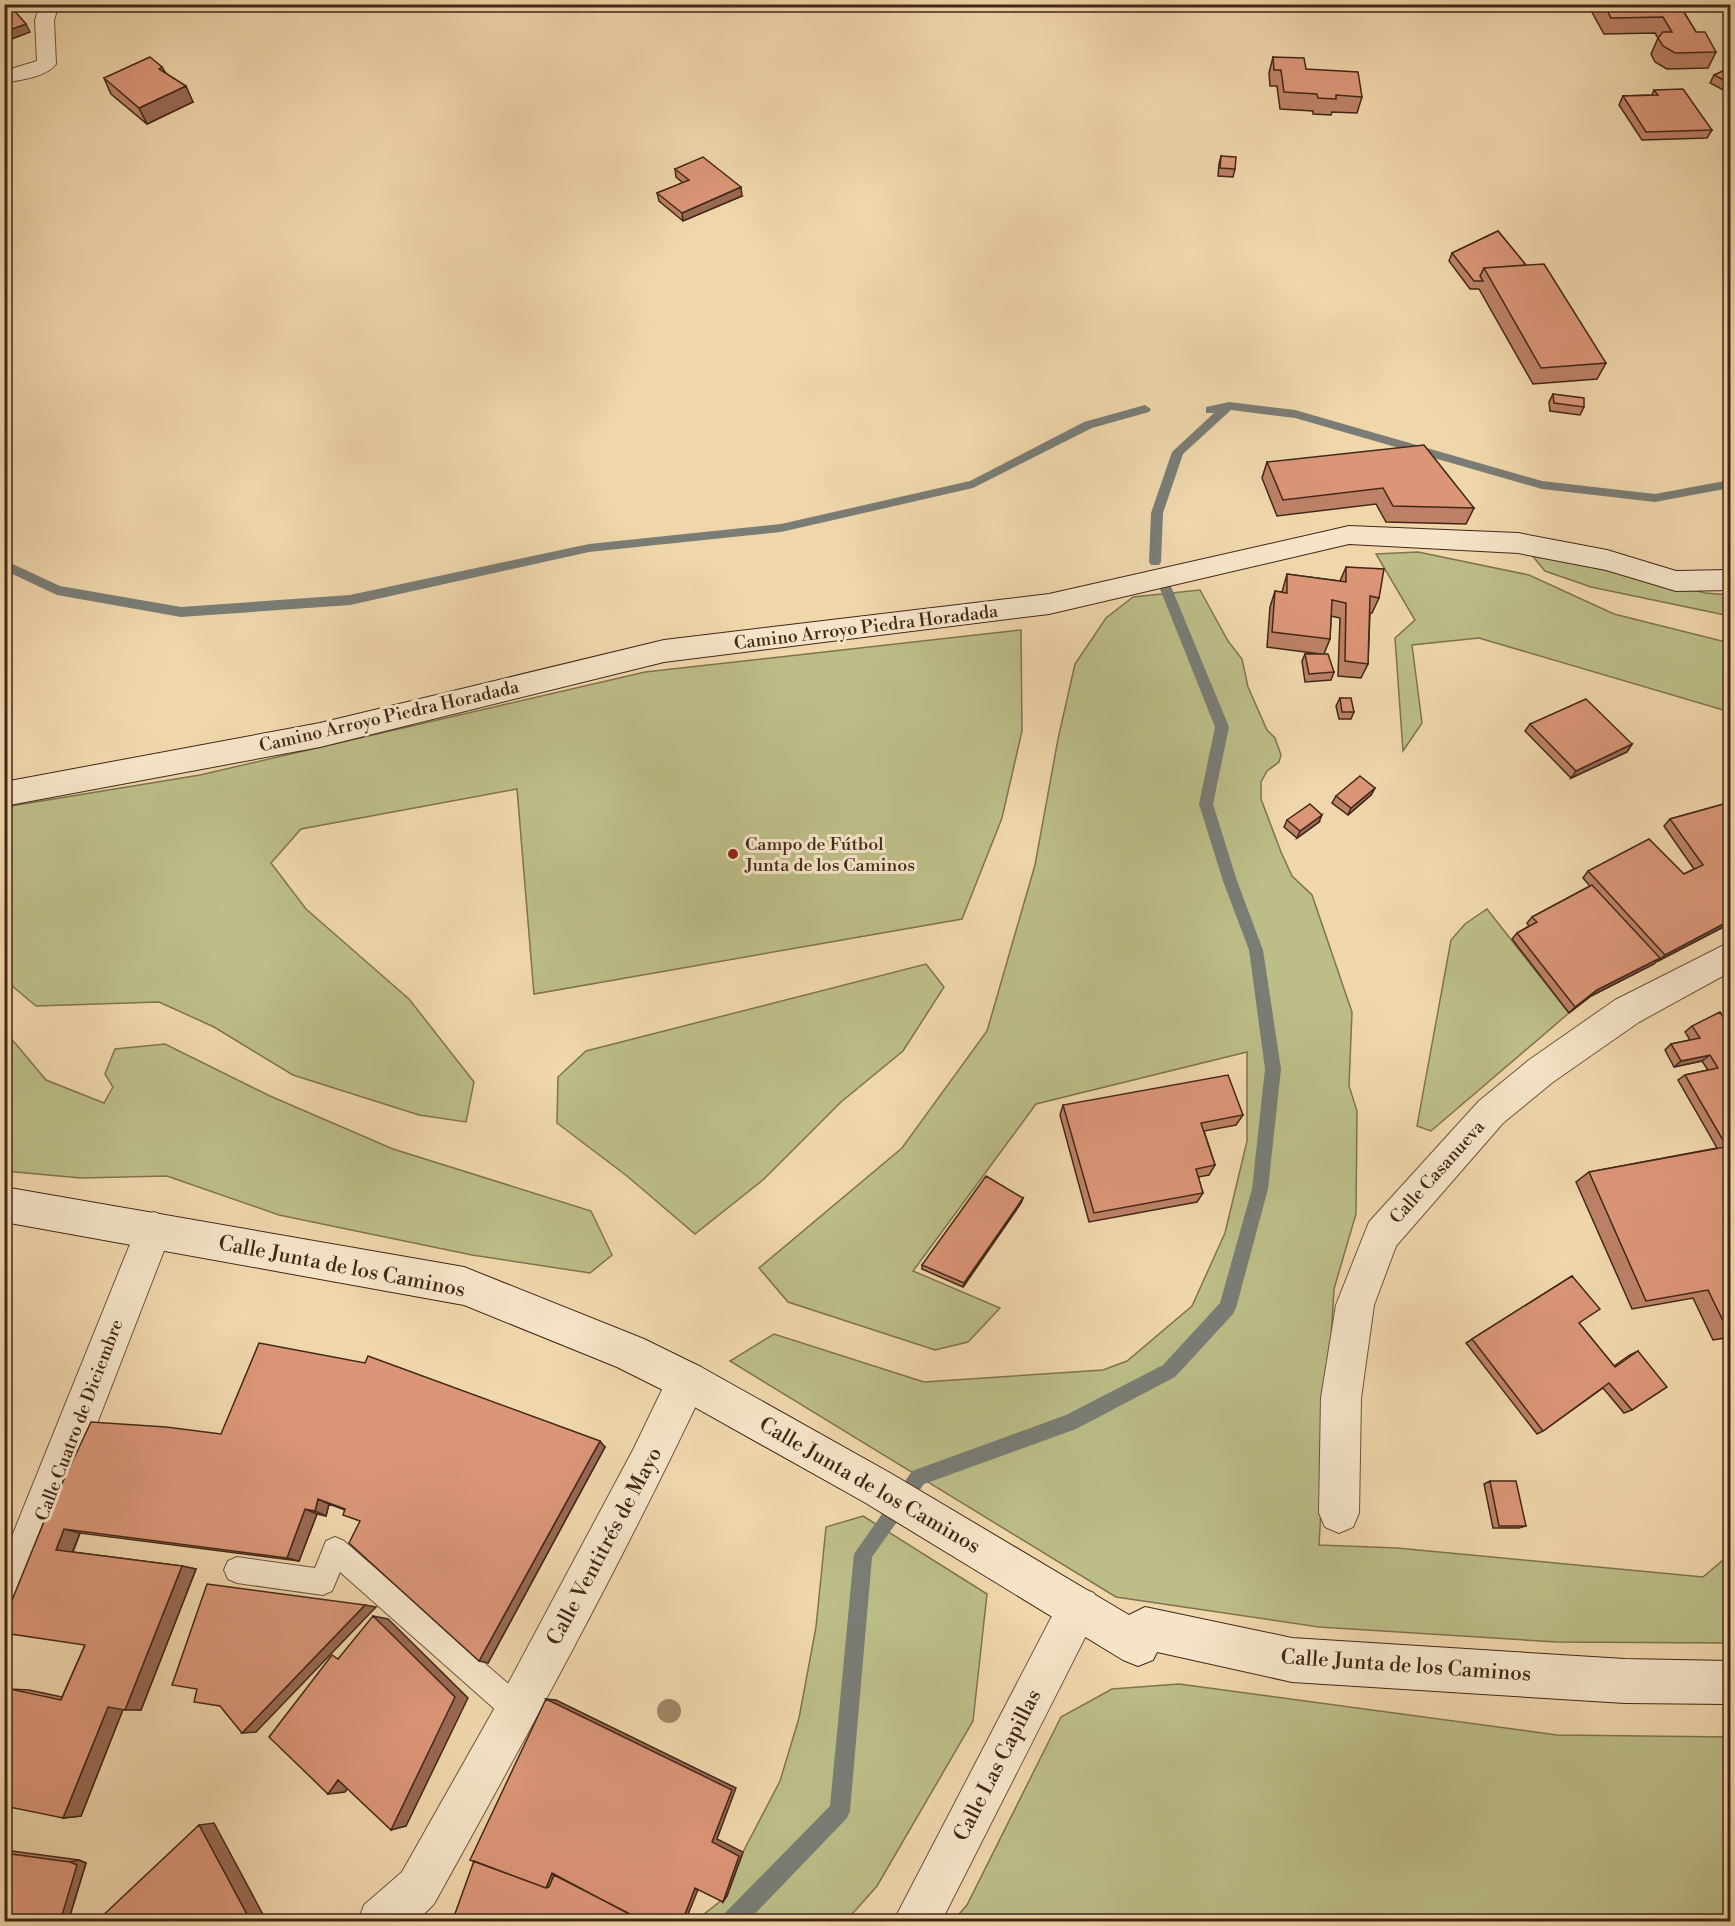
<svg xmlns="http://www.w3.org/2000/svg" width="1735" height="1926" font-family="'Libre Bodoni',serif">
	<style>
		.green { fill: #bcbd87; stroke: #807250; stroke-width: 1.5 }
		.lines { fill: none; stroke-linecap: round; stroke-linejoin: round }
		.stream { fill: #7a7d76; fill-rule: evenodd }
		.service-casing { stroke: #6e533d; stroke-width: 2 }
		.minor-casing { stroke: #6e533d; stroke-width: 2 }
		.secondary-casing { stroke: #432718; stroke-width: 2 }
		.service { fill: #f5e4c8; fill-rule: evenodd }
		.minor { fill: #f5e4c8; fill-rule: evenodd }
		.secondary { fill: #f5e4c8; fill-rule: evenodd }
		.tree { fill: #9e8666 }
		.wall { fill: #bc8167; stroke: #432718; stroke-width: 1.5 }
		.shaded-wall { fill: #996954; stroke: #432718; stroke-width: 1.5 }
		.building { fill: #db9678; stroke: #432718; stroke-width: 1.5 }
		.poi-dot { fill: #8f2418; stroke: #f5e4c8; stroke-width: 2 }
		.labels { text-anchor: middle; stroke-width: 6; stroke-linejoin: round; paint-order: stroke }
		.street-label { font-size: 18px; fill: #432718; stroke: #f5e4c8 }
		.poi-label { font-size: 18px; fill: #432718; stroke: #f5e4c8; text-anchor: start }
		.near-street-label { font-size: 21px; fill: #432718; stroke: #f5e4c8 }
	</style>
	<rect width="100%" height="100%" fill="#efd6ab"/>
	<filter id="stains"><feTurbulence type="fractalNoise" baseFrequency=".00333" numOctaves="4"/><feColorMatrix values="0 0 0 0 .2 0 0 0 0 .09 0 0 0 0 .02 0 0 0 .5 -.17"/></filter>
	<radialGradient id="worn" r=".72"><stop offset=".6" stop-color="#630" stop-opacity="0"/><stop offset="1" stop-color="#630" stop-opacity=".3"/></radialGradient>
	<path class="green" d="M1418 552 1529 575 1614 614 1730 643V712L1479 638 1412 645 1422 723 1403 751 1395 638 1415 620 1376 554Z
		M1530 553 1706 593 1730 595V616L1591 587 1545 571Z
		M1200 590 1228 641 1242 659 1248 687 1267 730 1275 738 1281 755 1279 762 1267 771 1261 782V799L1281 852 1292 876 1312 895 1352 1012 1349 1086 1357 1111 1356 1214 1334 1289 1319 1545 1397 1548 1703 1577 1730 1554V1643L1556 1642 1319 1627 1116 1597 730 1361 774 1334 924 1382 1103 1370 1127 1361 1192 1306 1225 1233 1247 1141V1052L1036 1104 913 1271 1000 1308 968 1342 935 1350 788 1302 759 1268 902 1148 987 1031 1035 865 1058 739 1075 664 1106 618 1133 597Z
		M1021 630 1022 731 1002 818 962 919 534 994 517 789 301 829 271 863 306 909 409 999 474 1082 466 1122 419 1115 293 1075 214 1027 159 1002 36 1006 5 980V807L200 775 645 672Z
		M1487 909 1569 1013 1431 1131 1417 1126 1451 940 1465 924Z
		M926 964 944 987 903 1051 841 1102 764 1179 695 1234 627 1176 557 1123 558 1077 586 1051Z
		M5 1034 15 1043 46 1080 104 1103 113 1087 105 1074 115 1049 165 1044 270 1096 393 1149 591 1211 612 1255 590 1273 472 1255 279 1215 167 1176 81 1178 5 1171Z
		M863 1516 987 1594 973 1721 877 1886 846 1921 694 1922 727 1896 743 1852 780 1781 799 1718 816 1627 826 1527Z
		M1179 1684 1557 1735 1730 1737V1921H953L967 1905 1061 1717 1112 1689Z"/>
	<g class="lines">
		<path class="stream" d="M1229 402 1295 410 1542 481 1655 494 1730 480V488L1655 502 1542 489 1295 418 1231 410 1183 454 1163 513 1161 562 1159 565H1151L1149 562 1151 513 1172 452 1214 413H1206V407Z
			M1145 405 1151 409 1149 412 1092 428 973 488 781 532 589 552 350 605 181 617 57 595 4 570V560L60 586 181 607 350 595 589 544 781 524 970 481 1084 422Z
			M1164 579 1170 584 1229 727 1213 804 1237 881 1263 950 1281 1069 1268 1189 1236 1308 1233 1314 1175 1377 1076 1429 924 1484 872 1557 850 1811 847 1818 747 1922H722L724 1914 830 1806 854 1554 912 1471 1066 1415 1163 1365 1220 1303 1252 1189 1265 1069 1249 950 1223 881 1199 804 1215 727 1158 584Z"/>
		<g class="service-casing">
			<path id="service" d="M335 1537 344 1541 527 1700 531 1710 527 1720 517 1724 507 1720 340 1572 332 1591 323 1595 237 1583 228 1579 224 1570 228 1561 237 1557 315 1568 326 1541Z"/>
		</g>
		<g class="minor-casing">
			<path id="minor" d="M40 4H59L54 20 56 64C47 77 19 80 4 83V71L37 61 35 20Z
				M1730 942V972L1639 1022 1553 1082 1503 1123 1396 1246 1374 1305 1361 1398 1359 1513 1353 1527 1339 1533 1325 1527 1319 1513 1321 1398 1336 1305 1369 1222 1479 1101 1529 1060 1615 1000Z
				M154 1212 167 1217 172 1230 19 1625 4 1631V1556L141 1217Z
				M687 1361 701 1367 707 1381 701 1395C619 1568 527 1736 434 1904L416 1922H358L364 1905 402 1872 502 1695 634 1448 673 1367Z
				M1079 1587 1094 1593 1100 1608 941 1922H893L1064 1593Z"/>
		</g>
		<g class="secondary-casing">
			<path id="secondary" d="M1349 526 1518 533 1607 550 1676 571 1730 570V590L1676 591 1606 570 1518 553 1349 544 1049 614 664 662 320 747 4 806V782L320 723 664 640 1049 594Z
				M4 1187 464 1267 644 1339 701 1367 892 1474 1129 1615 1145 1607 1292 1638 1625 1659 1730 1661V1704L1625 1703 1292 1682 1157 1652 1153 1660 1138 1666 1123 1660 864 1502 673 1395 617 1367 464 1305 4 1222Z"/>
		</g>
		<use href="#service" class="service"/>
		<use href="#minor" class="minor"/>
		<use href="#secondary" class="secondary"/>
	</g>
	<circle class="tree" cx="669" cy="1711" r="12"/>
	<path class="wall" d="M1590 4H1679L1696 32 1716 52 1708 68 1667 69 1655 62 1651 54 1658 38 1655 33 1604 34 1589 7Z
		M1273 57 1306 69 1362 97 1357 113 1332 112 1331 115 1313 114V111L1280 109 1277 86H1270L1269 73Z
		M162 67 165 72 193 102 147 124 111 94 104 78Z
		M1731 68V94L1710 83 1714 75Z
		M1654 90 1712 130 1707 138 1642 140 1619 105 1623 96 1652 95Z
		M1221 156 1235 169 1233 177 1218 176 1219 164Z
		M675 169 742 196 683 221 659 201 657 193 683 183 676 177Z
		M1498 231 1606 363 1597 379 1533 384 1479 289H1470L1449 261 1452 253Z
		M1553 394 1584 407 1580 415 1550 411 1549 402Z
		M1267 462 1474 508 1466 524 1386 522 1376 504 1277 516 1262 478Z
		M1346 567 1379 598 1372 613H1370L1368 664 1361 678 1338 676 1340 618 1331 616 1330 639 1324 654 1334 672 1331 680 1305 682 1302 661 1305 654H1321L1267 647 1270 607 1275 591 1282 592 1287 574 1340 581Z
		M1340 698 1354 712 1351 719H1339L1336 706Z
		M1530 724 1632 744 1627 752 1571 778 1525 731Z
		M1375 788 1371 795 1348 815 1332 803 1336 796Z
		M1731 802V923L1658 961V960L1654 964 1591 996 1569 1013 1512 939 1517 933 1529 926 1527 923 1532 917 1590 886 1583 878 1588 871 1684 874 1694 869 1664 826 1670 819Z
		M1287 820 1319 822 1297 838 1284 827Z
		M1692 1026 1731 1030V1337L1713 1340 1693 1298 1632 1309 1576 1182 1589 1172 1717 1148 1678 1080 1685 1075 1708 1070 1702 1061 1674 1067 1665 1050 1671 1044 1690 1040 1685 1032Z
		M1063 1105 1243 1115 1236 1125 1204 1131 1215 1165 1209 1175 1198 1177 1203 1193 1197 1202 1089 1222 1060 1115Z
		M1023 1198 1021 1203 963 1287 922 1269V1265Z
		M1572 1276 1579 1323 1614 1366 1630 1355 1638 1351 1632 1410 1624 1413 1603 1388 1543 1431 1537 1434 1466 1343Z
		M221 1434 605 1447 488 1663 360 1521 345 1510 329 1504 326 1516 317 1514 299 1561 80 1533 73 1552 182 1566 196 1569 141 1710 123 1709 81 1816 63 1818 10 1689 29 1690 62 1697 85 1645 43 1524Z
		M1490 1481 1526 1526 1519 1528H1493L1484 1484Z
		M4 1850 79 1860 86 1863 68 1922H4Z"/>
	<path class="shaded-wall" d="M26 24 30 32 4 42V32Z
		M186 86 193 102 147 124 139 108Z
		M741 187 742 196 683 221 682 213Z
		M1632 744 1627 752 1571 778 1576 771Z
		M1375 788 1371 795 1348 815 1351 808Z
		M1322 815 1319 822 1297 838 1300 831Z
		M1731 920V923L1658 961 1665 955Z
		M1660 958 1654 964 1591 996 1569 1013 1575 1007 1597 990Z
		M1710 1055 1702 1061 1674 1067 1681 1061Z
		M1023 1198 1021 1203 963 1287 964 1283Z
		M600 1441 605 1447 488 1663 479 1661Z
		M318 1499 329 1504 326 1516 315 1511Z
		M305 1509 317 1514 299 1561 287 1558Z
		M4 1525 9 1526 4 1536Z
		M64 1529 80 1533 72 1553 56 1550Z
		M182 1566 196 1569 141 1710H125Z
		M365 1605 376 1607 256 1732 242 1733Z
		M373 1616 388 1619 468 1698 406 1826 391 1830Z
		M546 1699 556 1700 736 1788 717 1839 743 1852 727 1896 723 1902 712 1842Z
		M108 1707H124L81 1816 63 1818Z
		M355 1779 345 1792 328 1794 338 1780Z
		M214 1823 267 1922H251L199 1825Z
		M79 1860 86 1863 68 1922H60L70 1862Z
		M552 1873 636 1907 632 1922H628L556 1883 546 1888Z
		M701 1882 685 1922H682L695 1888Z
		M572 1912 569 1922H564L565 1916Z"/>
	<path class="building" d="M1604 4H1679L1696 32H1705L1716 52 1675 53 1663 46 1658 38 1663 32H1672L1663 17 1611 18Z
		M12 8 26 24 4 32V11Z
		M150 57 162 67 159 69 186 86 139 108 104 78Z
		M1273 57 1304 58 1306 69 1358 72 1362 97 1336 95V99L1318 98 1317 94 1284 92 1281 70H1274Z
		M1731 68V84L1714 75 1727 69Z
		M1683 89 1712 130 1646 132 1623 96 1658 95 1654 90Z
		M1221 156 1236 157 1235 169 1220 168Z
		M703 157 741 187 682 213 657 193 689 180 675 169Z
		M1498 231 1526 265 1484 268 1480 276 1483 281H1474L1452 253Z
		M1544 264 1606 363 1541 368 1484 268Z
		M1553 394 1584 398V407L1554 403Z
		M1424 445 1474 508 1393 506 1383 488 1283 500 1267 462Z
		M1346 567 1384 569 1379 598 1370 596 1368 664 1345 661 1346 603 1332 600 1330 639 1272 632 1275 591 1287 593V574L1346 582Z
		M1305 654H1328L1334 672 1309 674Z
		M1340 698H1351L1354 712H1342Z
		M1586 699 1632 744 1576 771 1530 724Z
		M1360 776 1375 788 1351 808 1336 796Z
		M1731 802V920L1665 955 1588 871 1649 839 1684 874 1703 865 1670 819Z
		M1310 804 1322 815 1300 831 1287 820Z
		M1592 885 1660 958 1597 990 1575 1007 1517 933 1537 922 1532 917Z
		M1720 1012 1731 1030V1154L1685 1075 1718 1068 1710 1055 1681 1061 1671 1044 1700 1038 1692 1026Z
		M1228 1075 1243 1115 1201 1123 1215 1165 1196 1169 1203 1193 1094 1213 1063 1105Z
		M1725 1147 1731 1156V1333H1729L1708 1290 1646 1301 1589 1172Z
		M986 1176 1023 1198 964 1283 922 1265Z
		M1572 1276 1600 1309 1579 1323 1615 1367 1638 1351 1667 1387 1632 1410 1609 1383 1543 1431 1472 1339Z
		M259 1343 365 1363 368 1356 600 1441 479 1661 349 1543 360 1521 343 1515 345 1509 318 1499 315 1511 305 1509 287 1558 64 1529 56 1550 182 1566 125 1710 108 1707 63 1818 4 1806V1703L10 1689 61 1700 85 1645 4 1633V1620L43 1524 91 1422 166 1427 221 1434Z
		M1490 1481H1516L1526 1526H1499Z
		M207 1584 365 1605 242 1733 220 1706 194 1702 197 1689 172 1685Z
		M373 1616 455 1697 391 1830 338 1780 328 1794 269 1737 332 1655 338 1659Z
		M546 1699 732 1790 712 1842 739 1856 723 1902 695 1888 682 1922H644L552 1873 546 1888 470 1860Z
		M199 1825 251 1922H96Z
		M4 1853 70 1862 77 1865 60 1922H4Z
		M474 1861 546 1888 549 1887 554 1875 630 1914 628 1922H580L565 1916 564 1922H452Z"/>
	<circle class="poi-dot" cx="733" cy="854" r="6"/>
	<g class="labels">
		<g class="street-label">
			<text transform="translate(866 627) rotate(-7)" y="6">Camino Arroyo Piedra Horadada</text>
			<text transform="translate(389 716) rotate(-13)" y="6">Camino Arroyo Piedra Horadada</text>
			<text transform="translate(1437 1172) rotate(-48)" y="6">Calle Casanueva</text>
			<text transform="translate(79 1420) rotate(-69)" y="6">Calle Cuatro de Diciembre</text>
		</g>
		<g class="poi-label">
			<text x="745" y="850">Campo de Fútbol<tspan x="745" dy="21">Junta de los Caminos</tspan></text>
		</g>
		<g class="near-street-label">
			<text transform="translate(342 1266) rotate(11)" y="7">Calle Junta de los Caminos</text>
			<text transform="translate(870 1485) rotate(30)" y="7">Calle Junta de los Caminos</text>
			<text transform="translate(604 1546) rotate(-62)" y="7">Calle Ventitrés de Mayo</text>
			<text transform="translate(1406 1665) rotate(4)" y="7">Calle Junta de los Caminos</text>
			<text transform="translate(997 1765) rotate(-63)" y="7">Calle Las Capillas</text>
		</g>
	</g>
	<rect width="1735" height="1926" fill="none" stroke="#efd6ab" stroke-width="24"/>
	<rect x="6" y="6" width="1723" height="1914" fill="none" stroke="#432718" stroke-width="3"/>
	<rect x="12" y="12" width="1711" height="1902" fill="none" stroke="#432718" stroke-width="1.5"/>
	<rect width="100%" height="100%" filter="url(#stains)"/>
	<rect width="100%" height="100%" fill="url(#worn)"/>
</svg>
